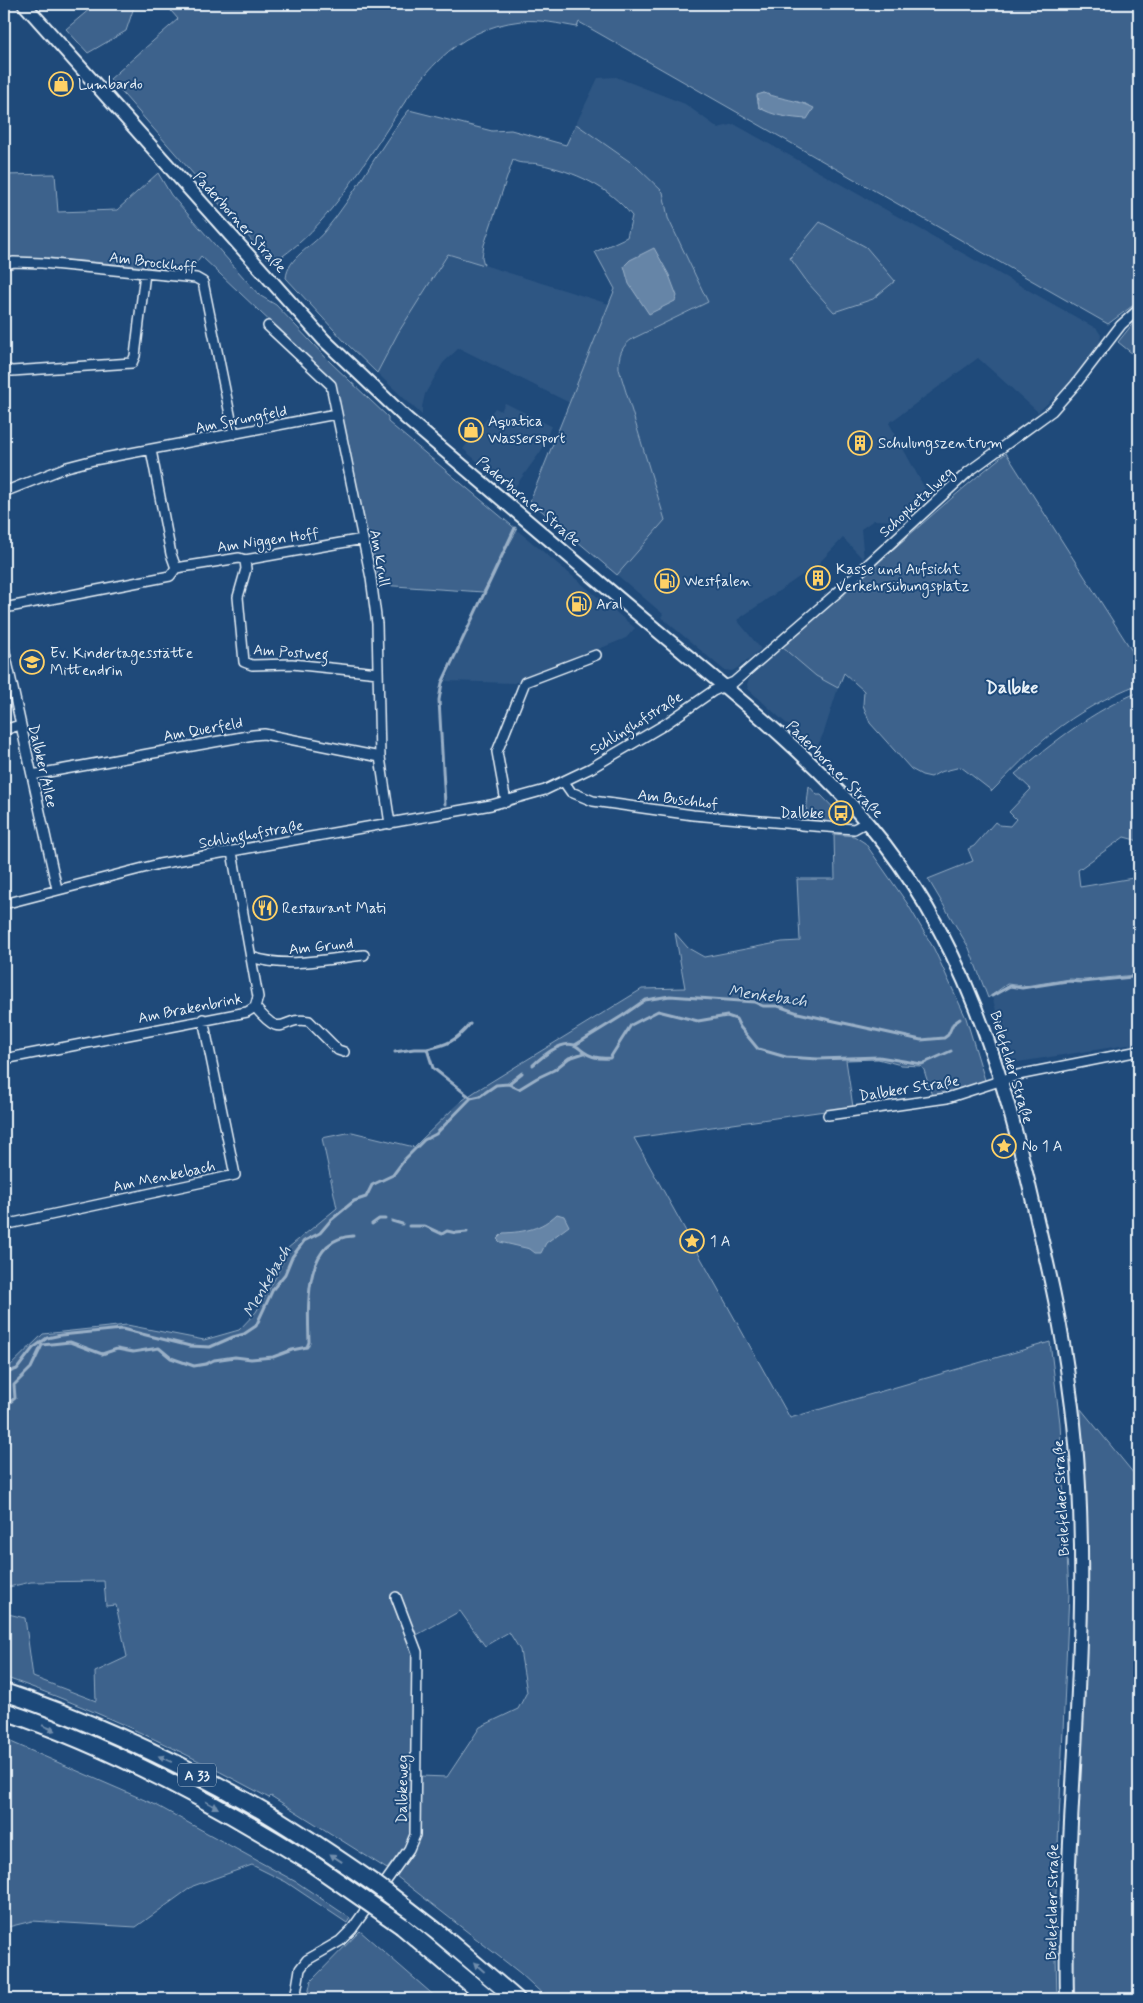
<svg xmlns="http://www.w3.org/2000/svg" width="1143" height="2003" font-family="Mynerve,sans-serif">
	<style>
		.built { fill: #2e5683 }
		.green { fill: #3c628c; stroke: #92aac2; fill-rule: evenodd }
		.water { fill: #6685a7; stroke: #9ab0c7 }
		.lines { fill: none; stroke-linecap: round; stroke-linejoin: round }
		.stream { stroke: #9ab0c7; stroke-width: 3 }
		.street-casing { stroke: #e8f1f8; stroke-width: 12 }
		.secondary-casing { stroke: #e8f1f8; stroke-width: 16 }
		.highway-casing { stroke: #e8f1f8; stroke-width: 20 }
		.street { stroke: #1f4a7a; stroke-width: 9 }
		.secondary { stroke: #1f4a7a; stroke-width: 12 }
		.highway { stroke: #1f4a7a; stroke-width: 16 }
		.highway-bridge-casing { stroke: #e8f1f8; stroke-width: 20; stroke-linecap: butt }
		.highway-bridge { stroke: #1f4a7a; stroke-width: 16 }
		.oneway { fill: #6f8dac }
		.labels { text-anchor: middle; stroke-width: 4; stroke-linejoin: round; paint-order: stroke }
		.shield { fill: #1f4a7a; stroke: #acbfd2; stroke-width: 1 }
		.shield-label { font-size: 14px; font-weight: bold; fill: #e8f1f8 }
		.poi-label { font-size: 15px; fill: #e8f1f8; stroke: #1f4a7a; text-anchor: start }
		.street-label { font-size: 15px; fill: #e8f1f8; stroke: #1f4a7a }
		.water-label { font-size: 16px; font-style: italic; fill: #d4e1ec; stroke: #1f4a7a }
		.quarter-label { font-size: 18px; font-weight: bold; fill: #e8f1f8; stroke: #1f4a7a }
	</style>
	<rect width="100%" height="100%" fill="#1f4a7a"/>
	<filter id="ink" filterUnits="userSpaceOnUse"><feTurbulence type="fractalNoise" baseFrequency=".02" numOctaves="2"/><feDisplacementMap in="SourceGraphic" scale="10" xChannelSelector="R" yChannelSelector="G"/><feConvolveMatrix kernelMatrix="1 2 1 2 8 2 1 2 1" color-interpolation-filters="sRGB"/></filter>
	<g filter="url(#ink)">
		<path class="built" d="M616 77 685 104 718 128 734 124 1097 329 1101 335 1100 343 1066 387 1038 412 978 358 889 423 929 496 901 521 874 520 861 529 864 560 843 538 818 564 737 620 761 649 739 667 732 671 724 670 661 617 663 614 617 575 665 519 619 369 620 352 625 345 634 338 708 302 668 218 663 192 636 166 576 124 598 78Z
			M448 254 609 304 570 403 459 348 443 363 425 394 422 407V415L377 373 398 333Z
			M505 403 551 426 541 451 512 491 463 449 495 408 501 411Z
			M517 530 635 628 626 638 514 683 446 681 483 592Z
			M782 647 816 676 838 688 824 732 816 750 748 689 747 684 751 675Z
			M1136 939H1139V1043L1012 1063 992 997 1007 986 1025 987 1070 980 1085 981 1135 976 1138 972 1139 960Z"/>
		<path class="green" d="M92 4H135L126 31 88 53 66 29 91 8Z
			M165 4H1139V301L1108 324 579 22 577 27C559 24 540 19 521 21 452 29 420 77 386 131 356 176 325 227 280 258H267L110 79 178 19ZM764 93 776 98 806 104C790 109 774 118 759 107L757 96Z
			M409 110 492 131 511 130 566 145 576 124 636 166 663 192 668 218 708 302 634 338C622 345 618 355 619 369L665 520 617 575 530 501 615 289 595 252 627 237 632 216C608 186 575 172 539 164 530 162 521 165 513 160L484 245 482 257 484 265 448 254 398 333 377 373 346 343 286 278C288 257 311 248 324 232 356 194 378 148 409 110Z
			M158 173 171 195 259 295 276 305 330 362 388 417V422L517 530 483 592 380 585 370 535 366 534 343 432 335 383 201 256 190 271 50 258H4V175L55 174 58 212 117 210Z
			M820 222 866 247 895 281 873 299 834 312 808 283 790 258Z
			M1139 316V359L1118 342Z
			M1006 453 1139 662V684C1108 696 1077 713 1051 734 1030 751 1011 772 992 791L961 767 940 772 931 777 922 775 911 769 870 723 863 705 864 691 844 673 838 688 816 676 782 647C857 583 929 515 1006 453Z
			M1139 692V841L1124 837 1078 870 1080 887 1139 877V939L1136 940C1132 946 1134 958 1138 964L1137 972 1135 975 1085 980 1070 979 1025 986 1007 984 988 998 969 948 928 879 973 861 968 849 974 846 995 822 999 825 1010 826 1016 819 1009 812 1031 789 1015 774C1054 742 1092 711 1139 692Z
			M809 786 817 795H821L846 821 842 824 810 819 806 813Z
			M834 834 854 836 865 843 907 903 934 949 966 1018 985 1080 950 1094 932 1096 924 1070 921 1066 901 1065 878 1059 846 1060 853 1107 634 1138 790 1418 1050 1342 1060 1423 1069 1593 1055 1913 1057 1999H548L520 1973 396 1876 413 1851 418 1835 420 1776 447 1777 480 1727 518 1709 527 1692 520 1650 509 1632 485 1646 460 1611 415 1636 410 1834 405 1846 387 1869 271 1796 269 1798C183 1751 96 1709 4 1677V1613L25 1618 33 1677 96 1701 95 1672 127 1657 116 1605 106 1606 104 1581 31 1582 4 1588V1372L43 1334 127 1325 204 1340 239 1330 256 1312 277 1275 288 1248 337 1208 322 1138 352 1132 414 1147 460 1102 476 1091 642 989 685 988 675 933 688 948 704 957 782 942 800 941 797 879H835Z
			M1081 1409 1139 1480V1999H1072L1071 1905 1084 1591Z
			M4 1739 156 1805 298 1883 350 1918 347 1923 286 1882 252 1865 193 1886 136 1927 32 1921 4 1928Z
			M360 1931 438 1999H307L311 1981Z"/>
		<path class="water" d="M764 93C780 99 799 100 814 108L807 119C792 118 771 116 759 107L757 95Z
			M654 248 669 275 677 296 675 301 649 314 629 284 624 266 630 260Z
			M557 1214 564 1216 569 1226 546 1243 541 1253H535L530 1249 500 1242 497 1239 503 1233C525 1232 541 1229 557 1214Z"/>
		<g class="lines">
			<path class="stream" d="M445 804 439 700 442 683 515 528
				M992 996 1010 986 1022 988 1067 981 1082 982 1132 977 1135 973V962
				M470 1024C456 1041 447 1045 427 1049L433 1068 471 1098
				M575 1045 622 1016 645 1000 670 996 754 1002 763 1006H778L798 1013 921 1040 944 1038 948 1035 953 1024 960 1019
				M395 1052 414 1049H427
				M533 1065C543 1056 560 1041 574 1045 577 1046 581 1050 584 1052 592 1058 600 1059 610 1058L631 1025 658 1011 698 1021 727 1016 736 1019 740 1027 758 1049 786 1057 818 1059 879 1057 922 1064 951 1051
				M508 1084 519 1089 537 1078 554 1070 569 1058 584 1053
				M392 1221 402 1224
				M372 1224 379 1219H385
				M409 1226H425L442 1234 447 1231 456 1233 467 1232
				M4 1374 17 1369 33 1348 47 1338 61 1335 122 1329 190 1346 210 1347 233 1337 244 1334 256 1326 273 1289 285 1274 292 1257 304 1241 320 1233 331 1220 354 1201 366 1197 372 1185 393 1175 405 1159 424 1140 436 1134 471 1098 480 1096 496 1085 508 1084 522 1073
				M4 1407 15 1398 14 1385 31 1368 42 1345 70 1342 102 1354 117 1349 133 1352 159 1348 171 1358 194 1366 206 1364 214 1360 235 1357 251 1359 273 1357 292 1350 307 1347 309 1342C308 1307 303 1238 353 1236"/>
			<g class="street-casing">
				<path id="street" d="M4 264 14 262 42 263 196 278 203 282 234 434
					M268 326 331 385 371 578 377 624 380 757 390 824
					M4 366 5 369 12 371 132 363 135 356 145 273
					M151 450 171 554 176 568
					M4 492 67 467 94 460 336 414
					M245 560 246 569 238 597 244 662 252 665 292 664 378 673
					M4 608 170 576 176 568 239 558 245 560 363 539
					M4 648 57 889
					M4 730 20 725
					M32 775 253 735 264 734 380 757
					M564 782 571 792 593 801 693 815 797 824
					M506 802 497 752 525 682 596 655
					M801 825 854 829 867 822
					M4 904 159 864 491 805 545 790 591 768 664 725 713 691 734 682 838 592 968 472 1052 411 1075 385 1121 325 1139 309
					M251 957C289 969 325 959 364 955
					M255 1007C285 1043 280 1015 309 1021L338 1050 344 1052
					M4 1059 247 1012 255 1007 258 997 232 852
					M828 1115 947 1098 1018 1075 1139 1051
					M4 1225 235 1175 203 1019
					M295 1999 300 1969 307 1960 340 1941 352 1929 409 1849 415 1835 417 1652 396 1597"/>
			</g>
			<g class="secondary-casing">
				<path id="secondary" d="M24 4 324 340 406 418C492 491 579 565 666 638 737 697 810 755 869 825 962 935 1004 1073 1035 1211 1049 1270 1063 1331 1070 1392 1080 1461 1082 1533 1081 1603 1079 1735 1064 1867 1067 1999"/>
			</g>
			<g class="highway-casing">
				<path id="highway" d="M4 1692C94 1722 183 1764 265 1812 303 1835 340 1860 376 1885
					M4 1711C112 1747 214 1802 310 1862
					M387 1893 436 1931 516 1999
					M402 1926 489 1999"/>
			</g>
			<use href="#street" class="street"/>
			<use href="#secondary" class="secondary"/>
			<use href="#highway" class="highway"/>
			<g class="highway-bridge-casing">
				<path id="highway-bridge" d="M310 1862 402 1926
					M376 1885 387 1893"/>
			</g>
			<use href="#highway-bridge" class="highway-bridge"/>
		</g>
		<defs><path id="oneway-solid" d="M-6-.8H1V-3.2L6.5 0L1 3.2V.8H-6Z" transform="scale(1.25)"/></defs>
		<g class="oneway">
			<use href="#oneway-solid" transform="translate(49 1728) rotate(22)"/>
			<use href="#oneway-solid" transform="translate(165 1759) rotate(-155)"/>
			<use href="#oneway-solid" transform="translate(212 1805) rotate(29)"/>
			<use href="#oneway-solid" transform="translate(336 1858) rotate(-146)"/>
			<use href="#oneway-solid" transform="translate(479 1967) rotate(-138)"/>
		</g>
	</g>
	<defs>
		<g id="shop-ring" transform="scale(1.25)"><circle r="9.5" fill="#1f4a7a" stroke="#ffd166" stroke-width="1.5"/><path d="M-5-2.5h2.3a2.7 3.5 0 0 1 5.4 0H5L5.5 6h-11ZM-1.5-2.5h3a1.5 2.3 0 0 0-3 0Z" fill="#ffd166"/></g>
		<g id="building-ring" transform="scale(1.25)"><circle r="9.5" fill="#1f4a7a" stroke="#ffd166" stroke-width="1.5"/><path d="M-4-6H4V6H1V3H-1V6H-4ZM-2.5-4.3h1.7v1.8h-1.7ZM.8-4.3h1.7v1.8H.8ZM-2.5-1h1.7V.8h-1.7ZM.8-1h1.7V.8H.8Z" fill="#ffd166"/></g>
		<g id="fuel-ring" transform="scale(1.25)"><circle r="9.5" fill="#1f4a7a" stroke="#ffd166" stroke-width="1.5"/><path d="M-5.5-6h7V0h2V4h1.3V-2.5L3-4.5l.8-.8L6-3V5H2.5V1h-1V6h-7ZM-4.2-4.7v3.2H.2V-4.7Z" fill="#ffd166"/></g>
		<g id="school-ring" transform="scale(1.25)"><circle r="9.5" fill="#1f4a7a" stroke="#ffd166" stroke-width="1.5"/><path d="M0-5L7-2L0 1L-7-2ZM-4 1L0 2.5L4 1V4Q0 6-4 4Z" fill="#ffd166"/></g>
		<g id="bus-ring" transform="scale(1.25)"><circle r="9.5" fill="#1f4a7a" stroke="#ffd166" stroke-width="1.5"/><path d="M-5-6H5V4H4V6H2V4H-2V6H-4V4H-5ZM-3.5-4V0h7V-4ZM-3.5 1.2v1.5H-2V1.2ZM2 1.2v1.5H3.5V1.2Z" fill="#ffd166"/></g>
		<g id="restaurant-ring" transform="scale(1.25)"><circle r="9.5" fill="#1f4a7a" stroke="#ffd166" stroke-width="1.5"/><path d="M-5-6h1v4h1v-4h1v4h1v-4h1v5L-1.5 .5V6h-2V.5L-5-1ZM5-6V6H3V1.5H1.5Q1.5-4 5-6Z" fill="#ffd166"/></g>
		<g id="sight-ring" transform="scale(1.25)"><circle r="9.5" fill="#1f4a7a" stroke="#ffd166" stroke-width="1.5"/><path d="M0-6L1.8-2.2L6-1.7L2.9 1.2L3.7 5.4L0 3.3L-3.7 5.4L-2.9 1.2L-6-1.7L-1.8-2.2Z" fill="#ffd166"/></g>
	</defs>
	<g fill-rule="evenodd">
		<use href="#shop-ring" x="61" y="84"/>
		<use href="#shop-ring" x="471" y="430"/>
		<use href="#building-ring" x="860" y="443"/>
		<use href="#building-ring" x="818" y="578"/>
		<use href="#fuel-ring" x="667" y="581"/>
		<use href="#fuel-ring" x="579" y="604"/>
		<use href="#school-ring" x="32" y="662"/>
		<use href="#bus-ring" x="841" y="813"/>
		<use href="#restaurant-ring" x="265" y="908"/>
		<use href="#sight-ring" x="1004" y="1146"/>
		<use href="#sight-ring" x="692" y="1241"/>
	</g>
	<g class="labels">
		<rect class="shield" x="178" y="1763.5" width="38" height="23" rx="4"/>
		<g class="shield-label">
			<text x="197" y="1780">A 33</text>
		</g>
		<g class="poi-label">
			<text x="78" y="89">Lumbardo</text>
			<text x="488" y="426">Aquatica<tspan x="488" dy="17">Wassersport</tspan></text>
			<text x="878" y="448">Schulungszentrum</text>
			<text x="836" y="574">Kasse und Aufsicht<tspan x="836" dy="17">Verkehrsübungsplatz</tspan></text>
			<text x="684" y="586">Westfalen</text>
			<text x="596" y="609">Aral</text>
			<text x="50" y="658">Ev. Kindertagesstätte<tspan x="50" dy="17">Mittendrin</tspan></text>
			<text x="824" y="818" text-anchor="end">Dalbke</text>
			<text x="282" y="913">Restaurant Mati</text>
			<text x="1022" y="1151">No 1 A</text>
			<text x="710" y="1246">1 A</text>
		</g>
		<g class="street-label">
			<text transform="translate(240 222) rotate(48)" y="5">Paderborner Straße</text>
			<text transform="translate(153 262) rotate(7)" y="5">Am Brockhoff</text>
			<text transform="translate(241 419) rotate(-11)" y="5">Am Sprungfeld</text>
			<text transform="translate(529 501) rotate(40)" y="5">Paderborner Straße</text>
			<text transform="translate(916 502) rotate(-43)" y="5">Schopketalweg</text>
			<text transform="translate(268 540) rotate(-8)" y="5">Am Niggen Hoff</text>
			<text transform="translate(380 558) rotate(80)" y="5">Am Krull</text>
			<text transform="translate(291 652) rotate(4)" y="5">Am Postweg</text>
			<text transform="translate(636 723) rotate(-32)" y="5">Schlinghofstraße</text>
			<text transform="translate(203 729) rotate(-10)" y="5">Am Querfeld</text>
			<text transform="translate(43 766) rotate(77)" y="5">Dalbker Allee</text>
			<text transform="translate(835 769) rotate(45)" y="5">Paderborner Straße</text>
			<text transform="translate(678 799) rotate(7)" y="5">Am Buschhof</text>
			<text transform="translate(251 834) rotate(-10)" y="5">Schlinghofstraße</text>
			<text transform="translate(321 946) rotate(-6)" y="5">Am Grund</text>
			<text transform="translate(190 1008) rotate(-11)" y="5">Am Brakenbrink</text>
			<text transform="translate(1012 1067) rotate(73)" y="5">Bielefelder Straße</text>
			<text transform="translate(909 1088) rotate(-9)" y="5">Dalbker Straße</text>
			<text transform="translate(164 1176) rotate(-12)" y="5">Am Menkebach</text>
			<text transform="translate(1061 1498) rotate(-93)" y="5">Bielefelder Straße</text>
			<text transform="translate(402 1789) rotate(-89)" y="5">Dalbkeweg</text>
			<text transform="translate(1052 1902) rotate(-89)" y="5">Bielefelder Straße</text>
		</g>
		<g class="water-label">
			<text transform="translate(768 995) rotate(8)" y="6">Menkebach</text>
			<text transform="translate(266 1281) rotate(-60)" y="6">Menkebach</text>
		</g>
		<g class="quarter-label">
			<text x="1012" y="693">Dalbke</text>
		</g>
	</g>
	<rect width="1143" height="2003" fill="none" stroke="#1f4a7a" stroke-width="20"/>
	<rect x="10" y="10" width="1123" height="1983" fill="none" stroke="#e8f1f8" stroke-width="2" filter="url(#ink)"/>
</svg>
